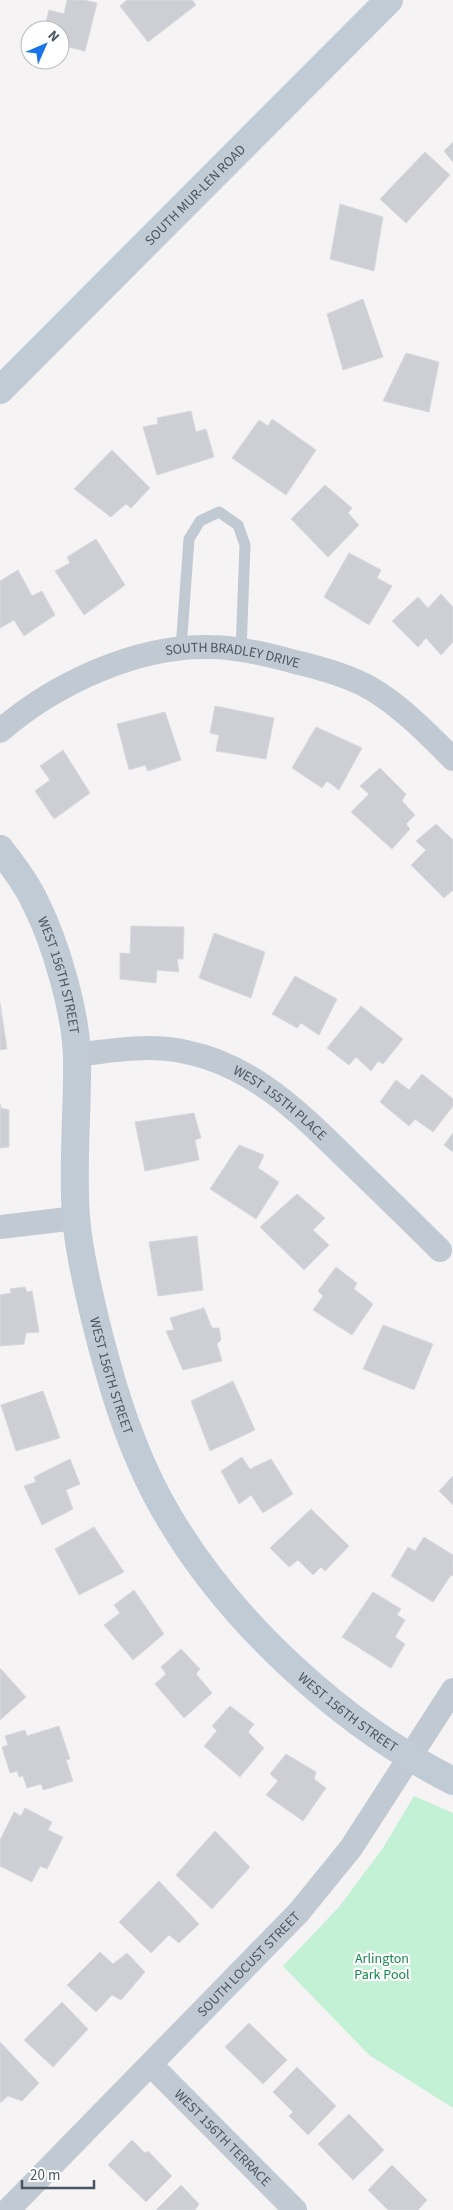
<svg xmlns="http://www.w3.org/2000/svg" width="453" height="2210" font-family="'Source Sans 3',sans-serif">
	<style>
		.green { fill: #c3f1d5 }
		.building { fill: #cdcfd5; stroke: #d7d9de }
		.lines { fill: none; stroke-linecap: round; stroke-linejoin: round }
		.lane { stroke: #c1cad2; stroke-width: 11 }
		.street { stroke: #c1cad2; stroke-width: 24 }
		.secondary { stroke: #c1cbd6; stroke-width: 28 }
		.labels { text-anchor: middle; stroke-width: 4.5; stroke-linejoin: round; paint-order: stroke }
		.street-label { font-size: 14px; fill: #4a5661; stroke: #fff }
		.park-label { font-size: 14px; fill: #17864f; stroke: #fff }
	</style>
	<rect width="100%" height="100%" fill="#f5f3f3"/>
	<path class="green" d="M414 1796 453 1813V2108L369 2055 283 1966 339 1907 383 1848Z"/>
	<path class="building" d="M67 0H84L97 3 85 51 60 45V30H44L49 10 64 14Z
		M127 0H192L196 5 148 42 120 6Z
		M453 142V162L444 151Z
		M425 152 450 175 406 223 380 199Z
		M340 204 383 217 374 271 330 259Z
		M363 299 383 357 343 370 327 314Z
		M406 353 439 362 429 412 383 401Z
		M191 411 196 432 206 429 214 457 157 475 143 427 158 424 157 418Z
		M272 419 316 450 286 495 232 458 259 420 268 426Z
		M112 450 150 488 131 508 126 504 111 517 74 489Z
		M325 485 352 508 348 513 359 525 328 557 291 519Z
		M96 539 125 585 84 615 55 571 70 563 67 557Z
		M349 553 381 570 377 578 392 586 369 625 324 597Z
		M18 570 32 596 42 591 55 615 24 636 14 620 0 628V581Z
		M441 594 453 607V642L441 655 426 638 418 647 392 621 418 597 428 608Z
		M215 706 274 718 266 759 216 751 219 735 210 733Z
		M165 712 181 760 148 771 145 765 129 770 117 724Z
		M316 727 362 748 339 790 327 781 322 788 292 768Z
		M63 750 90 793 54 819 35 791 50 780 40 766Z
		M380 768 406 794 402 801 415 815 406 824 410 829 392 849 351 812 369 794 360 786Z
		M436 824 453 840V890L444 898 411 865 426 850 416 841Z
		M131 926 184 927 183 959H177L179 972 157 970 156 983 120 979V953L130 954Z
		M214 933 265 952 251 998 199 978Z
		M295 976 337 999 319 1035 301 1023 297 1028 272 1014Z
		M0 1003 7 1049 0 1050Z
		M361 1006 403 1039 383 1064 378 1061 371 1071 356 1057 349 1065 327 1048Z
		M422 1074 453 1099V1106L433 1132 415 1119 409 1126 380 1102 396 1080 409 1090Z
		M0 1104 1 1108 9 1110V1147L0 1148Z
		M194 1113 201 1138 195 1140 199 1160 145 1171 135 1122Z
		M453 1133V1152L444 1145Z
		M239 1145 264 1155 258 1168 279 1182 256 1219 210 1189Z
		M297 1194 325 1218 313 1230 329 1245 304 1270 260 1227Z
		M197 1236 203 1290 158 1296 149 1242Z
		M336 1267 357 1283 354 1289 373 1304 352 1335 313 1310 323 1296 318 1291Z
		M25 1287 27 1292 32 1291 39 1332 26 1333 24 1344 0 1346V1295L11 1293 10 1289Z
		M204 1308 212 1328H219L221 1340 217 1344 222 1361 183 1370 166 1331 174 1330 170 1318Z
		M383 1325 433 1344 414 1390 363 1369Z
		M233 1381 255 1430 210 1451 191 1401Z
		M43 1391 60 1438 16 1451 1 1405Z
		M242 1457 250 1469 271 1459 293 1494 263 1513 251 1495 239 1504 221 1471Z
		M70 1459 80 1484 66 1490 73 1509 42 1525 24 1486 36 1482 34 1477Z
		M453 1476V1505L439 1491Z
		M311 1509 349 1546 325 1571 321 1567 313 1575 298 1560 289 1567 270 1548Z
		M94 1527 124 1572 79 1595 55 1549Z
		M424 1537 453 1555V1576L451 1575 433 1602 391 1576 408 1547 415 1551Z
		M134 1590 164 1634 133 1660 104 1625 120 1613 114 1605Z
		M373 1592 401 1609 397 1615 405 1620 395 1637 405 1644 391 1668 342 1637Z
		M181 1649 200 1669 196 1674 212 1693 184 1718 155 1684 166 1674 161 1667Z
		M0 1668 26 1697 0 1720Z
		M230 1706 254 1724 248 1732 264 1748 240 1777 204 1746 217 1731 212 1726Z
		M59 1726 70 1759 66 1760 73 1781 43 1790 41 1784 27 1788 23 1776 19 1777 17 1771 10 1773 2 1747 8 1745 5 1736 25 1730 27 1736Z
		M286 1754 316 1772 314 1779 326 1788 303 1821 266 1795 278 1781 270 1774Z
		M25 1808 52 1822 48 1830 63 1837 47 1869 40 1866 32 1882 0 1866V1840L14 1812 21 1816Z
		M215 1831 250 1867 212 1909 176 1875Z
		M159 1881 199 1924 179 1943 169 1935 151 1953 119 1922Z
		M100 1952 113 1964 127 1953 145 1972 121 2000 112 1995 96 2012 67 1985Z
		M62 2002 88 2029 53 2067 24 2040Z
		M249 2023 287 2060 263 2084 225 2047Z
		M0 2042 39 2083 22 2101 8 2096 0 2103Z
		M297 2067 336 2106 308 2135 289 2116 293 2112 273 2092Z
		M349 2114 384 2150 353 2180 318 2144Z
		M132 2140 145 2153 148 2151 172 2176 146 2202 108 2165Z
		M392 2165 427 2200 418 2210H388L368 2190Z
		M181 2185 199 2204 195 2210H156Z"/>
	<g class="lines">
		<path class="lane" d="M181 649 189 539 200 521 219 512 238 525 245 545 241 651"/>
		<g class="street">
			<path id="s1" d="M0 731C54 684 137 645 210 647 236 647 270 655 295 662 321 668 347 675 370 688 400 705 429 735 453 759"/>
			<path id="s2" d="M77 1055C113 1050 150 1044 186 1052 255 1066 303 1116 351 1163 381 1192 411 1221 440 1250"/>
			<path d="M0 1227 76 1218"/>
			<path id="s3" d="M151 2065 295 2210"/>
			<path id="s4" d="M8 2210 299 1912 351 1848 453 1690"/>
		</g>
		<g class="secondary">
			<path id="s5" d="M0 390 389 0"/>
			<path id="s6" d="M0 849C13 866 27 884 36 904 56 944 76 1013 77 1057 78 1110 72 1163 76 1217 79 1251 87 1285 95 1319 112 1388 133 1458 170 1519 233 1625 343 1725 453 1781"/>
		</g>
	</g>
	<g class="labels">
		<g class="street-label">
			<text dy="5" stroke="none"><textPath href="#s5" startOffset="276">SOUTH MUR-LEN ROAD</textPath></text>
			<text dy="5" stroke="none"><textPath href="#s1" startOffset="254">SOUTH BRADLEY DRIVE</textPath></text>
			<text dy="5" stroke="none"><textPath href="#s6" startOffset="141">WEST 156TH STREET</textPath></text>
			<text dy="5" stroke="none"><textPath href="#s2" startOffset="218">WEST 155TH PLACE</textPath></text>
			<text dy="5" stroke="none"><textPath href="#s6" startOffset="548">WEST 156TH STREET</textPath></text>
			<text dy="5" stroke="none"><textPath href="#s6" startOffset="968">WEST 156TH STREET</textPath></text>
			<text dy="5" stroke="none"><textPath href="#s4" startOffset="344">SOUTH LOCUST STREET</textPath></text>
			<text dy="5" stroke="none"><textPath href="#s3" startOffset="102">WEST 156TH TERRACE</textPath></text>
		</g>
		<g class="park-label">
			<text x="382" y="1963">Arlington<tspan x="382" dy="16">Park Pool</tspan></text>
		</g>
	</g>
	<g transform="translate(45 45) rotate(45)"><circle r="24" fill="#ffffff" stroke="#b7bbc0"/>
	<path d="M0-4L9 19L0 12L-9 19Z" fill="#1a73e8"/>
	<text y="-8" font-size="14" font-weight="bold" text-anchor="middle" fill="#4a5661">N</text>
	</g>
	<path d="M22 2180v8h72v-8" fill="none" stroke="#4a5661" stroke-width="2.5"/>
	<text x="30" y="2180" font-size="15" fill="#4a5661" stroke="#ffffff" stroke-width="4" paint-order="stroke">20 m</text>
</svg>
